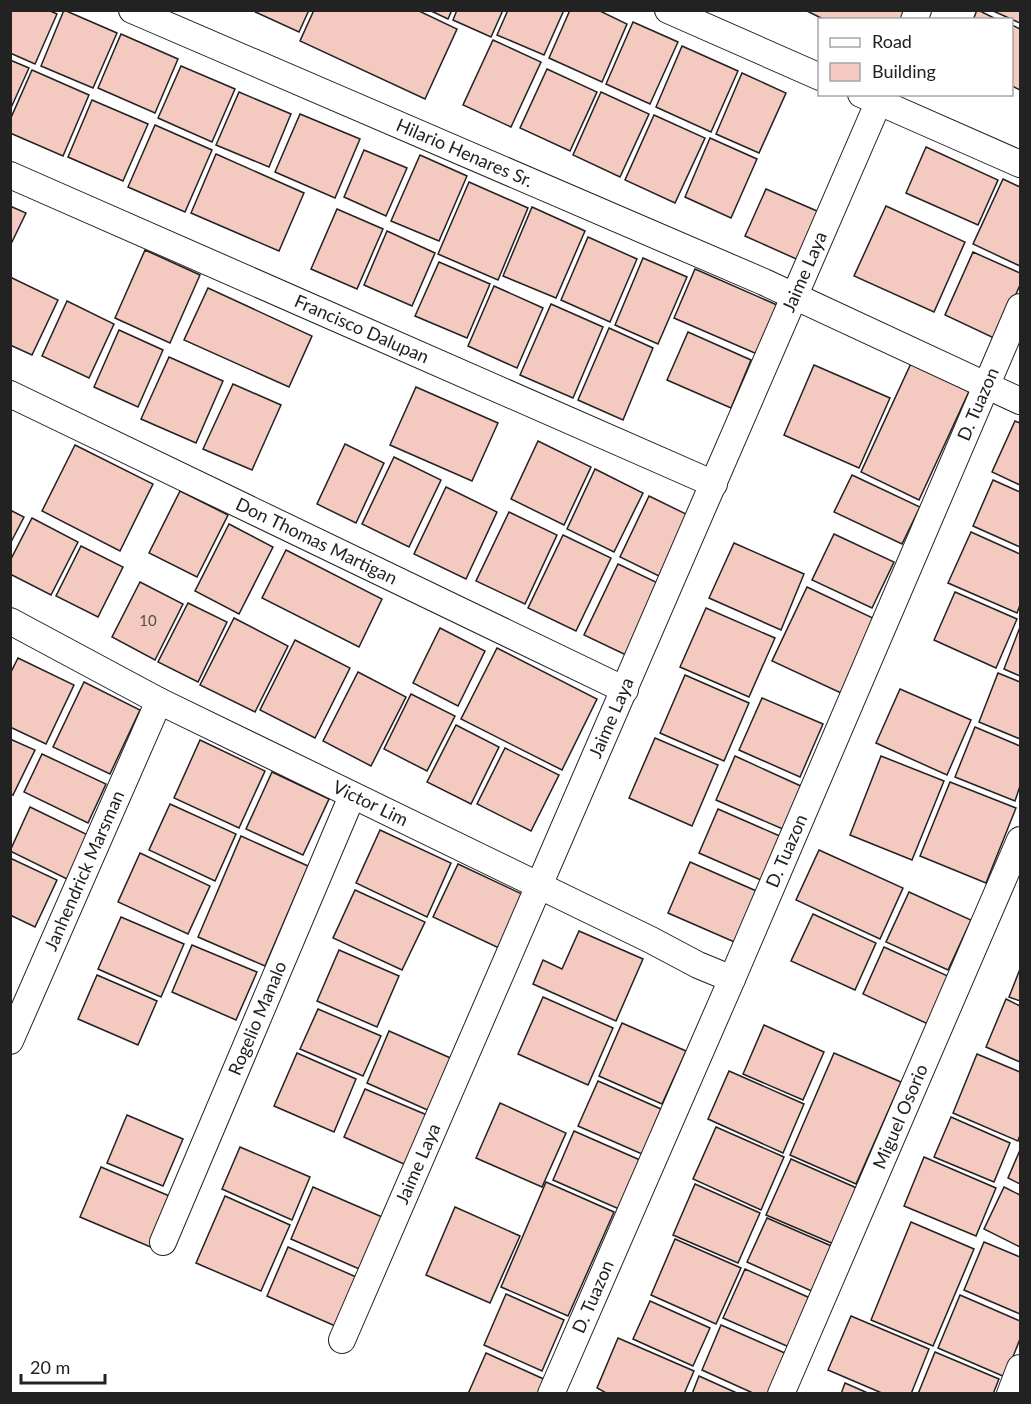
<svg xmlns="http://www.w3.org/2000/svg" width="1031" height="1404" viewBox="0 0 1031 1404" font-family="Lato,sans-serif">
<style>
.building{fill:#f3c9c0;stroke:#222;stroke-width:1.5}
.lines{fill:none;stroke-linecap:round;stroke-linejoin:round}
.minor-casing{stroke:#222;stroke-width:28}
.minor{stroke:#fff;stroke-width:26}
.labels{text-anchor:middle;stroke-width:4.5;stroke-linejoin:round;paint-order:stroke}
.number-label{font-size:15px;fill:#564c4a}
.street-label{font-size:18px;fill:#222;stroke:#fff}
</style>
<rect width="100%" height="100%" fill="#fff"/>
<!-- building -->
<g class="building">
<polygon points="10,10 48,10 57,14 35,64 10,53"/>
<polygon points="64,10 117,33 93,88 41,66"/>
<polygon points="251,10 309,10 299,32"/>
<polygon points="314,10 417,10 457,29 425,99 300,41"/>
<polygon points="429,10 452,10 448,19"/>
<polygon points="457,10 503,10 491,37 453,20"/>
<polygon points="508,10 564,10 544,55 497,35"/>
<polygon points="570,10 598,10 627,24 602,82 549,58"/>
<polygon points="805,10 906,10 902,20 825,20"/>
<polygon points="977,10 978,10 998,20 973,20"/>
<polygon points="991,10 1020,10 1020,23"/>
<polygon points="633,22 678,42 650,104 606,84"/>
<polygon points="1012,25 1020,29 1020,90 1012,86"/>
<polygon points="121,34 178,59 155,113 98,88"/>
<polygon points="493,40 541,62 511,127 463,105"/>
<polygon points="682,46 738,71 711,132 656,107"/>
<polygon points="10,60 29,68 10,110"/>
<polygon points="181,66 235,89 212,142 158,118"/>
<polygon points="547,69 597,92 570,151 520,128"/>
<polygon points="32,70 89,95 63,156 10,133 10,120"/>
<polygon points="742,73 786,93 759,153 716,134"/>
<polygon points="239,92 291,114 269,167 216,145"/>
<polygon points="601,92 649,114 620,177 573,155"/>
<polygon points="92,100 148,124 123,181 68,157"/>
<polygon points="300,114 360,139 335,198 275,172"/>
<polygon points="654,115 705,138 675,203 625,180"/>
<polygon points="155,125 212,150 185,212 128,187"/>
<polygon points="710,138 757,159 731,218 685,197"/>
<polygon points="926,147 998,180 978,225 906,193"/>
<polygon points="364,150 407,168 386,216 344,197"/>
<polygon points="216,154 304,193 279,251 191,213"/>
<polygon points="420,155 467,176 439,241 391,221"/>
<polygon points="1003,179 1020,187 1020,266 973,244"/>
<polygon points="469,182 528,208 498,280 438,254"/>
<polygon points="766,189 824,214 803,262 745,236"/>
<polygon points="10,206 26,213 10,246"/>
<polygon points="886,206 965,242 934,312 854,276"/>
<polygon points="532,207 585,231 556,298 503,276"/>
<polygon points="337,209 383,229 357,289 311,269"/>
<polygon points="387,231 435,253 412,306 364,285"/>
<polygon points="588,237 637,259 610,322 561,300"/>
<polygon points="145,250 200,275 170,343 115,318"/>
<polygon points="973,252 1020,273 1020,285 996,339 945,315"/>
<polygon points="643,258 687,277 658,344 615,325"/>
<polygon points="439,262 490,284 467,338 415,316"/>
<polygon points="695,269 777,305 757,354 674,318"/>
<polygon points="10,277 58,300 32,355 10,345"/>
<polygon points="494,286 543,308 517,368 468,346"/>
<polygon points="208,288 312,336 289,387 184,340"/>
<polygon points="67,301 114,324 89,378 42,356"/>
<polygon points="551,304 603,327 573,398 520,375"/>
<polygon points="609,328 653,348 623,420 578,400"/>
<polygon points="119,330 163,350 138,407 94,387"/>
<polygon points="688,332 751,360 731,408 667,380"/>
<polygon points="169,357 223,381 196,443 141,419"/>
<polygon points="913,359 971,387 919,500 861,472"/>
<polygon points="814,365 890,398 859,468 784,435"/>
<polygon points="233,384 281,405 252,470 203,449"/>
<polygon points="416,387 498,423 472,481 390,445"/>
<polygon points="1015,421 1020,423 1020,485 992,472"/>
<polygon points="538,441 591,467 564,525 511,499"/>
<polygon points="345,444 384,463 356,523 317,504"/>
<polygon points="75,445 153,484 120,551 42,511"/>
<polygon points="394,457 441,480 409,547 362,524"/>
<polygon points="595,469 643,493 614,552 567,529"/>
<polygon points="852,475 920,507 902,544 834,512"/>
<polygon points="993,480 1020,492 1020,547 973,526"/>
<polygon points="446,487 497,512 466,579 414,554"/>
<polygon points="180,491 228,515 197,577 149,553"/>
<polygon points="649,496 690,516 661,577 620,557"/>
<polygon points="10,510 24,517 10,544"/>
<polygon points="509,512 557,535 525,604 476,581"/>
<polygon points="32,518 78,542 51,595 10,574 10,561"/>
<polygon points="229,524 273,547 239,614 195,591"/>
<polygon points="971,532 1020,554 1020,605 1017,613 948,583"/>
<polygon points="834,534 894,562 872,608 812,580"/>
<polygon points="563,535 611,558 576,631 528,608"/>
<polygon points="734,543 804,574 781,630 709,598"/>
<polygon points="81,546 123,567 98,617 56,596"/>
<polygon points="286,550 382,599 359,647 262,598"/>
<polygon points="618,564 660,584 626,655 584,635"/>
<polygon points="140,582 183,604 155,660 112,637"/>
<polygon points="807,587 875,619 841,693 772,661"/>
<polygon points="955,592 1017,619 996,668 934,640"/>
<polygon points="188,603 227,622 198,682 158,662"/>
<polygon points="706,608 775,638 749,697 680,667"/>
<polygon points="234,618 288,646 255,712 200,685"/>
<polygon points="1020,627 1020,676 1004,669"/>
<polygon points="440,628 485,651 458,706 413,683"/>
<polygon points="295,640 350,668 315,738 260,710"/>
<polygon points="497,648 597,699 562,770 461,719"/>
<polygon points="18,658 74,685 46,744 10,727 10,674"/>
<polygon points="358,672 406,697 371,766 323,741"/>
<polygon points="998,673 1020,682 1020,739 979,722"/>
<polygon points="685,675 749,703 724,761 660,733"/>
<polygon points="84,682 140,710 110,774 53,747"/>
<polygon points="900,689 971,720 947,775 876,743"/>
<polygon points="411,694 455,716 427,771 384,749"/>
<polygon points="762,698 823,724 800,777 739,750"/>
<polygon points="456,725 499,747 471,804 427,782"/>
<polygon points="975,727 1020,746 1020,786 1015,801 955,777"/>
<polygon points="655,738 718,765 692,826 629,798"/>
<polygon points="10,739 35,750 13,795 10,794"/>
<polygon points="200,740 265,771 239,828 174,798"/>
<polygon points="505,748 559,775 531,831 477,804"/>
<polygon points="42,754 106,784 88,823 24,792"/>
<polygon points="735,756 803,787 785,830 716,800"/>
<polygon points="881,756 944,781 912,860 850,835"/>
<polygon points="272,772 329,799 303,855 246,829"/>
<polygon points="950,782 1016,808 986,883 920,856"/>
<polygon points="170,804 236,834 215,881 149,850"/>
<polygon points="30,807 90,836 69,880 10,851"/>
<polygon points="718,809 782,837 763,881 699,853"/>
<polygon points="380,830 451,863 427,917 356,883"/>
<polygon points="241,836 308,866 265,966 198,937"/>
<polygon points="819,850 903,888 880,939 796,900"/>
<polygon points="140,853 210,886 188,934 118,902"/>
<polygon points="10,858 57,880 35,927 10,915"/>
<polygon points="690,862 761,893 739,944 668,913"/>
<polygon points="458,864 526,896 501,949 433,917"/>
<polygon points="355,890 425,922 402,970 333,938"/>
<polygon points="909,892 971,920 948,970 886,942"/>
<polygon points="813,914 876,943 855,990 791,961"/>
<polygon points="121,917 184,944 161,997 98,969"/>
<polygon points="579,931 643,959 616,1021 533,984 543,960 562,969"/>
<polygon points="192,945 257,972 236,1020 172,992"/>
<polygon points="884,947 950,977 928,1024 863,994"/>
<polygon points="339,950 399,976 377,1027 317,1001"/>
<polygon points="1020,969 1020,1001 1009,997"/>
<polygon points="97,975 157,1001 138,1045 78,1019"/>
<polygon points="543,997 613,1028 588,1085 518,1054"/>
<polygon points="1006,999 1020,1006 1020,1062 986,1047"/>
<polygon points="318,1009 381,1036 363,1076 300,1049"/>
<polygon points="622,1023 686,1051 662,1104 599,1076"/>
<polygon points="764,1025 824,1052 803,1100 743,1074"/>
<polygon points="389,1031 455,1060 432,1112 367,1083"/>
<polygon points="297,1053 356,1079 334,1132 274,1106"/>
<polygon points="834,1053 901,1082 856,1184 790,1155"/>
<polygon points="977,1054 1020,1072 1020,1135 1018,1141 953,1113"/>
<polygon points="729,1071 804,1104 783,1153 708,1119"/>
<polygon points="598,1081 661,1109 642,1154 578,1126"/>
<polygon points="365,1089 427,1115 406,1165 344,1137"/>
<polygon points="500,1103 566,1133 542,1187 476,1158"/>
<polygon points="127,1115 183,1139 163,1186 107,1163"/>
<polygon points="951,1117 1010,1143 994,1182 934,1157"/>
<polygon points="716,1127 784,1157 761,1210 693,1179"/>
<polygon points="574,1131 640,1160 619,1209 553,1180"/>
<polygon points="240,1147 310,1177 292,1220 222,1189"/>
<polygon points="1020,1150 1020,1184 1008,1178"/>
<polygon points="924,1157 996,1188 976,1236 904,1206"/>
<polygon points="791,1159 859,1189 836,1245 766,1215"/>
<polygon points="101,1167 174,1198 153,1248 80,1217"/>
<polygon points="546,1182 614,1212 568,1316 501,1287"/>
<polygon points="695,1184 760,1213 738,1263 673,1235"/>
<polygon points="313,1187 389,1220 366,1272 291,1239"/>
<polygon points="1004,1187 1020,1195 1020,1247 984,1229"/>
<polygon points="225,1196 290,1225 261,1291 196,1263"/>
<polygon points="455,1207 520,1236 490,1303 426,1275"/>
<polygon points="767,1218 836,1248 816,1293 747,1262"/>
<polygon points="911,1222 974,1249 933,1346 871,1320"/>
<polygon points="675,1239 741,1268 716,1324 651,1295"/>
<polygon points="984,1242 1020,1257 1020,1314 964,1290"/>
<polygon points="288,1247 363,1280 342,1329 267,1296"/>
<polygon points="745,1269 810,1298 789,1347 723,1318"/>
<polygon points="506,1294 564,1320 542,1371 484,1345"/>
<polygon points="960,1295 1020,1321 1020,1339 1005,1377 938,1348"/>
<polygon points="650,1301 710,1328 693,1366 633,1339"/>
<polygon points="851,1316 929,1349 911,1394 884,1394 828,1370"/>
<polygon points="721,1325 787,1354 769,1394 755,1394 702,1370"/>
<polygon points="618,1338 694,1371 684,1394 608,1394 597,1388"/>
<polygon points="935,1352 999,1379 993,1394 918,1394"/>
<polygon points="486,1353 548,1381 543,1394 468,1394"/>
<polygon points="699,1376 739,1394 692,1394"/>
<polygon points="845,1383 870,1394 841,1394"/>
</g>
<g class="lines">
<defs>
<g id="minor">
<path id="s1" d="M132,10L764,282L1020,401"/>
<polyline points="668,10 820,77"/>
<polyline points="914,20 918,10"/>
<polyline points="861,94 1020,164"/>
<path id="s2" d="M10,175L714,484"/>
<path id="s3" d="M10,394L625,690"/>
<path id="s4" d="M10,621L159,701L651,940L698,965L732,979"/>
<path id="s5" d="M10,1041L159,701"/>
<path id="s6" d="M163,1242L352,796"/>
<path id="s7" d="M342,1340L882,94"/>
<path id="s8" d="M551,1394L732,979L1020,307"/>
<path id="s9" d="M781,1394L1020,840"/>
<polyline points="1010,1394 1020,1368"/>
</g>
</defs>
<!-- minor casing -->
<use href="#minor" class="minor-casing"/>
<!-- minor -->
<use href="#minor" class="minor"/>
</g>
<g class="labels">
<!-- number labels -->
<g class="number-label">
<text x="148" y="626">10</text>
</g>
<!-- street labels -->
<g class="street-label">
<text dy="6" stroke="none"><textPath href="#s1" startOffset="362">Hilario Henares Sr.</textPath></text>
<text dy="6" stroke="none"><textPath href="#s7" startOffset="1164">Jaime Laya</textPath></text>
<text dy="6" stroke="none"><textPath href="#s2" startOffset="384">Francisco Dalupan</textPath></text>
<text dy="6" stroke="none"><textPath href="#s8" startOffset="1078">D. Tuazon</textPath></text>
<text dy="6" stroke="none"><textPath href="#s3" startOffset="340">Don Thomas Martigan</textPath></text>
<text dy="6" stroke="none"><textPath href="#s7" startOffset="678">Jaime Laya</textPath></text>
<text dy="6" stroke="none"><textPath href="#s4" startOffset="404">Victor Lim</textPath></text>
<text dy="6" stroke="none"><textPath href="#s8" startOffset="592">D. Tuazon</textPath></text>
<text dy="6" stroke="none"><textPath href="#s5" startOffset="186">Janhendrick Marsman</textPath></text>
<text dy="6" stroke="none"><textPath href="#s6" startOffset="243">Rogelio Manalo</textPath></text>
<text dy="6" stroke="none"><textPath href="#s9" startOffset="302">Miguel Osorio</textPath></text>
<text dy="6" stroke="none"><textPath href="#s7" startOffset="192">Jaime Laya</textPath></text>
<text dy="6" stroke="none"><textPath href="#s8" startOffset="106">D. Tuazon</textPath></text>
</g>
</g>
<!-- border -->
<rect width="1031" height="1404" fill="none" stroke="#222222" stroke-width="24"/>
<!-- legend -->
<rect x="818" y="18" width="195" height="78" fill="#ffffff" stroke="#a7a7a7" stroke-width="1.5"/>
<rect x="830" y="38" width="30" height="9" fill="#ffffff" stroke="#a7a7a7" stroke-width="1.5"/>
<text x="872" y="48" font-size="18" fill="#222222">Road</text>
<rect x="830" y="63" width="30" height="18" fill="#f3c9c0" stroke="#a7a7a7" stroke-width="1.5"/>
<text x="872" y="78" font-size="18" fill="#222222">Building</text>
<!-- scale -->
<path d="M21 1374v9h84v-9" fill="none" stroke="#222222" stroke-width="3"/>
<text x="30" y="1374" font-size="18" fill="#222222" stroke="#ffffff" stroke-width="4.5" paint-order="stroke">20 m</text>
</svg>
